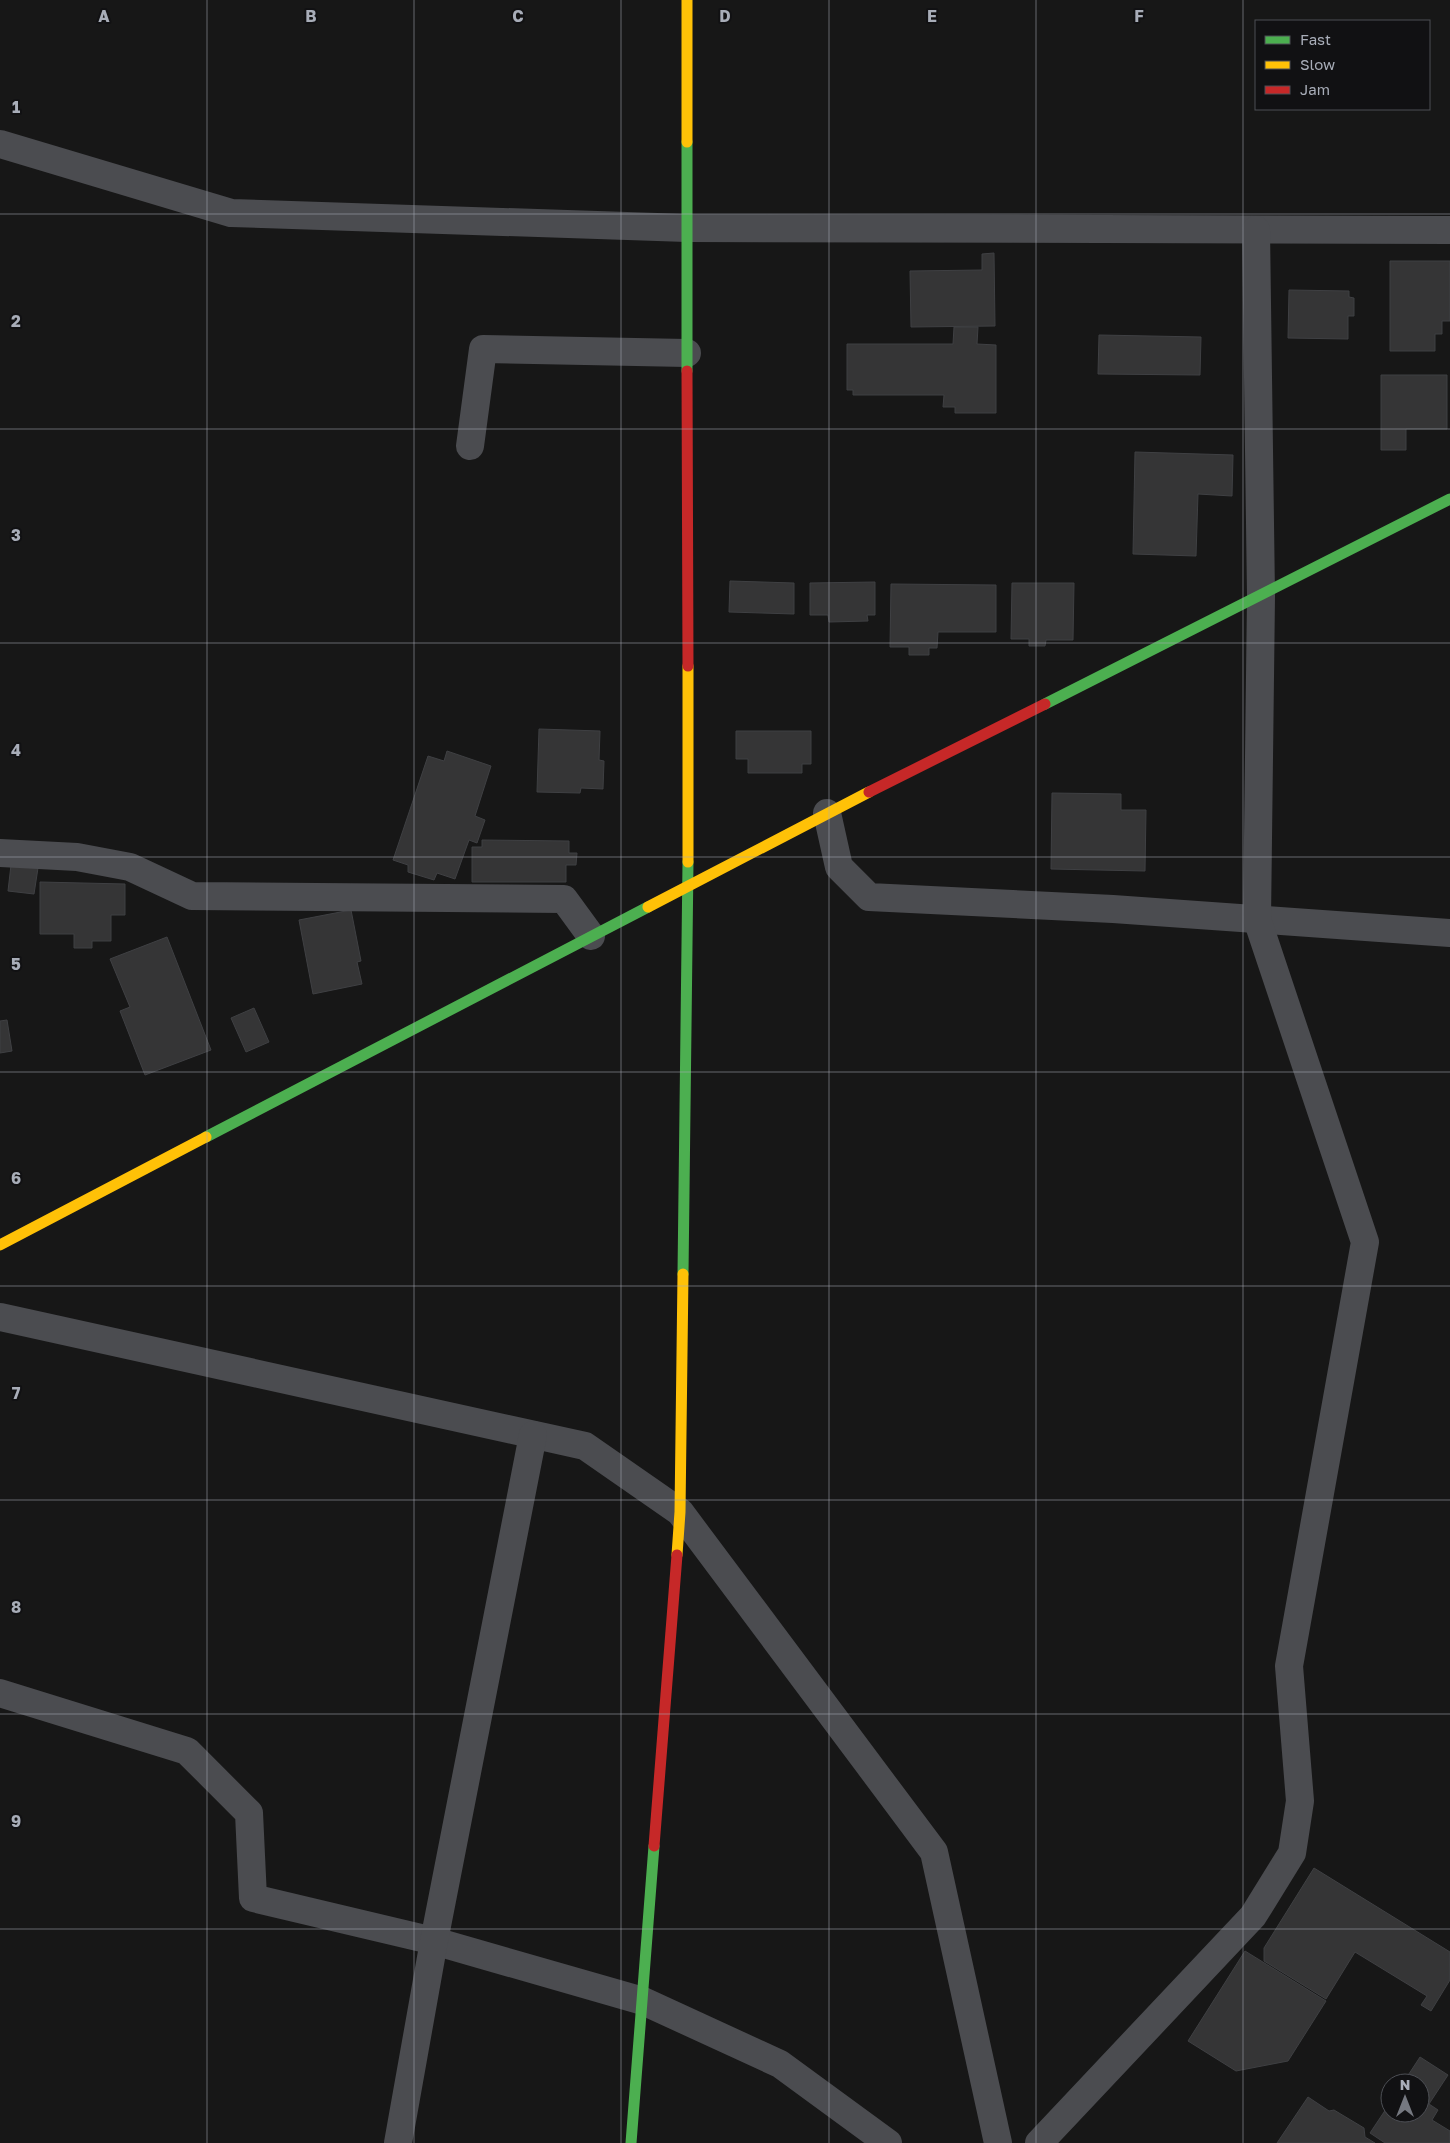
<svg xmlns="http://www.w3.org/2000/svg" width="1450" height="2143" viewBox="0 0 1450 2143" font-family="'Golos Text',sans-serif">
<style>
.building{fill:#353536;stroke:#3f4043}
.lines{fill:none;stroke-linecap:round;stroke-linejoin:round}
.street{stroke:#4b4c50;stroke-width:28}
.fast{stroke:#4caf50;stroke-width:11}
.slow{stroke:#ffc107;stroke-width:11}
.jam{stroke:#c62828;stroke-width:11}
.grid{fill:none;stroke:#a8adb8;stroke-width:1;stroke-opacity:0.55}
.grid-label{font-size:16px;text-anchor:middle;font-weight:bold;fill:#a8adb8;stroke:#111113;stroke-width:4;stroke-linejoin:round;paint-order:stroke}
</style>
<rect width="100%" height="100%" fill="#171717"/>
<!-- building -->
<g class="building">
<polygon points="994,253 995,326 911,327 910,271 982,270 982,254"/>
<polygon points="1390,261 1450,261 1450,321 1442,321 1442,334 1435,334 1435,351 1390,351"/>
<polygon points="1289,290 1349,291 1349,297 1354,298 1354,316 1348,316 1348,339 1288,338"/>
<polygon points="954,327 978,327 977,344 996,345 996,413 955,413 955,407 943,407 944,395 853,395 853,390 847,390 847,344 953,344"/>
<polygon points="1099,335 1201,337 1200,375 1098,374"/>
<polygon points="1381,375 1447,375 1447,429 1406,429 1406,450 1381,450"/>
<polygon points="1135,452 1233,455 1232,496 1198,494 1196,556 1133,554"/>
<polygon points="730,581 794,583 794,614 729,612"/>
<polygon points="875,582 875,615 867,615 868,621 829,622 828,615 810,615 810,583"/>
<polygon points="1012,583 1074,583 1073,640 1046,640 1045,646 1029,646 1029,639 1011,639"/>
<polygon points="891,584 996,585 996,632 938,632 937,648 929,648 929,655 909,655 909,647 890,647"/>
<polygon points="539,729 600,731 599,760 604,761 603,789 581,788 580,793 537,792"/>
<polygon points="736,731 811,731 811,764 802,764 802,773 748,773 748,759 736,759"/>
<polygon points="447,751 491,766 475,816 485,820 477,843 469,840 455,879 437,873 434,880 408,872 408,865 393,860 428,756 444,761"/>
<polygon points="1052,793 1121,794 1121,810 1146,810 1145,871 1051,869"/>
<polygon points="482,840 569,841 569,853 577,853 576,865 566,865 566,882 472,882 472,847 482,847"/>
<polygon points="11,865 38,868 34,894 8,891"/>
<polygon points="40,882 125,884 125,915 111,915 111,941 92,941 92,948 74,948 74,934 40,934"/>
<polygon points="351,910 361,961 357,962 362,984 313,994 299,920"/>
<polygon points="167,937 211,1050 145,1075 120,1011 130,1007 110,959"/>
<polygon points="254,1008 269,1042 246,1052 231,1018"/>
<polygon points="7,1020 12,1051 0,1053 0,1021"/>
<polygon points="1314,1868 1450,1952 1450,1980 1431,2011 1421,2005 1427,1996 1355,1952 1326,1999 1264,1961 1264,1948"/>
<polygon points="1245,1951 1326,2001 1288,2061 1236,2071 1188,2041"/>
<polygon points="1420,2057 1448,2075 1429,2104 1438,2110 1432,2120 1450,2131 1450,2143 1385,2143 1370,2133 1390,2103 1390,2113 1420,2113 1420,2083 1403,2083"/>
<polygon points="1308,2097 1329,2111 1334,2110 1364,2128 1365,2137 1375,2143 1277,2143"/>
</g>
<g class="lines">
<!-- street -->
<g class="street">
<polyline points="0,144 231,213 687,228 1450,230"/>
<polyline points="470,446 483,349 687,353"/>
<polyline points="827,813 839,867 869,897 1113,909 1450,933"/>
<polyline points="0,853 77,857 130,867 192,896 564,899 591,936"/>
<polyline points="0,1317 585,1446 680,1512 934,1852 998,2143"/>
<polyline points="0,1693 187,1751 249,1813 253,1898 434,1941 643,2001 780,2064 888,2143"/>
<polyline points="398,2143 434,1941 533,1435"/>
<polyline points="1039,2143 1253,1916 1292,1853 1300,1801 1289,1666 1365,1242 1257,919 1261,596 1256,230"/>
</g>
<!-- fast -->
<g class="fast">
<polyline points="687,142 687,371"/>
<polyline points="1045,704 1450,499"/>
<polyline points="206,1137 648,907"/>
<polyline points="683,1274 688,862"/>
<polyline points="631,2143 654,1846"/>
</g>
<!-- slow -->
<g class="slow">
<polyline points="687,0 687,142"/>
<polyline points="688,666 688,862"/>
<polyline points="648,907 869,792"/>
<polyline points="0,1245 206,1137"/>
<polyline points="677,1555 680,1512 683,1274"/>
</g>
<!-- jam -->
<g class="jam">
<polyline points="687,371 688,666"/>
<polyline points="869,792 1045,704"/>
<polyline points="654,1846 677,1555"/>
</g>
</g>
<!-- grid -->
<path class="grid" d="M207,0V2143M414,0V2143M621,0V2143M829,0V2143M1036,0V2143M1243,0V2143M0,214H1450M0,429H1450M0,643H1450M0,857H1450M0,1072H1450M0,1286H1450M0,1500H1450M0,1714H1450M0,1929H1450"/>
<g class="grid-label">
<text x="104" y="22">A</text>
<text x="311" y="22">B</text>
<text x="518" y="22">C</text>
<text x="725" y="22">D</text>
<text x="932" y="22">E</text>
<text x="1139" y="22">F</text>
<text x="16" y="113">1</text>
<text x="16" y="327">2</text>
<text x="16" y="541">3</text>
<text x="16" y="756">4</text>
<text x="16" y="970">5</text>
<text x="16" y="1184">6</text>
<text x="16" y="1399">7</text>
<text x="16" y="1613">8</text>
<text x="16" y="1827">9</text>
</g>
<!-- legend -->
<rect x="1255" y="20" width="175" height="90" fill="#111113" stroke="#4d4f55"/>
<rect x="1265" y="36" width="25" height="8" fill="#4caf50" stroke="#4d4f55"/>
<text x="1300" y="45" font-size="15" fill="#a8adb8">Fast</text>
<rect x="1265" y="61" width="25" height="8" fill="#ffc107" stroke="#4d4f55"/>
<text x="1300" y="70" font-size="15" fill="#a8adb8">Slow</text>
<rect x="1265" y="86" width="25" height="8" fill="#c62828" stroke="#4d4f55"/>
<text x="1300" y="95" font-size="15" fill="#a8adb8">Jam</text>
<!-- north arrow -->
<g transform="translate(1405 2098)"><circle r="24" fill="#111113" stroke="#4d4f55"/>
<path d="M0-4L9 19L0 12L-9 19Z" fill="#757880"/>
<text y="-8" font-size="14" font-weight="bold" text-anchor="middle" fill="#a8adb8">N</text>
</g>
</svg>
